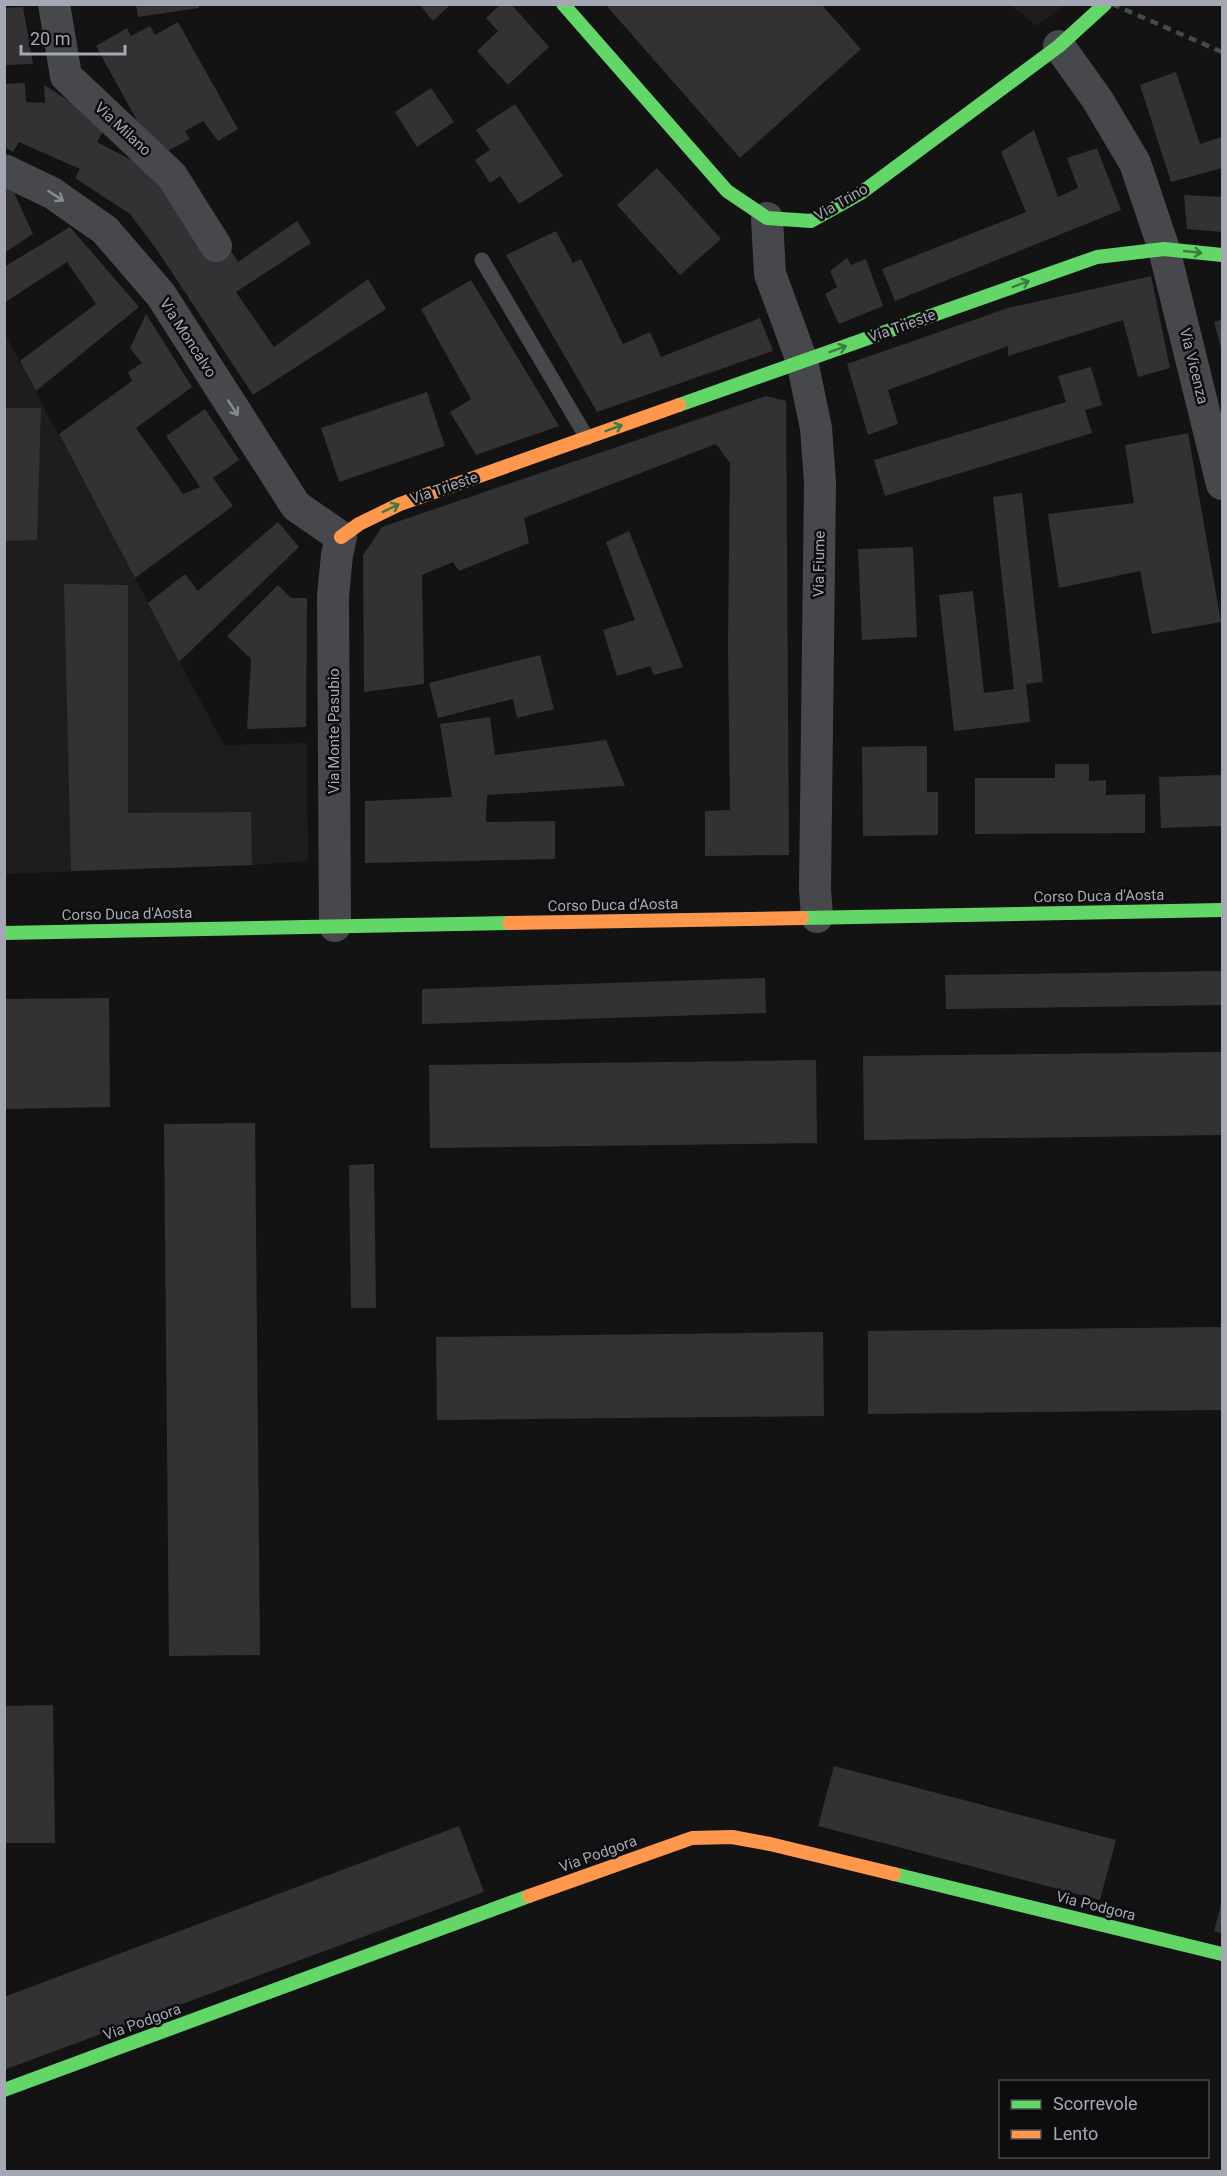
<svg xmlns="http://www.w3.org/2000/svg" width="1227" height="2176" viewBox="0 0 1227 2176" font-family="Roboto,sans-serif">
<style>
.built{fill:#1d1d1f}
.building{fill:#323234}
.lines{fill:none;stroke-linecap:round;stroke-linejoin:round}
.lane{stroke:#47484c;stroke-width:15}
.street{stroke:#47484c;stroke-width:32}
.fast{stroke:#63d668;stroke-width:14}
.slow{stroke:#ff974d;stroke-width:14}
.rail{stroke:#47494b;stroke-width:4.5;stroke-dasharray:8 6;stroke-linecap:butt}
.oneway{stroke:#888b95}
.oneway2{stroke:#3c7c40}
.labels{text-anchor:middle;stroke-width:5;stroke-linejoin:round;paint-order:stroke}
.street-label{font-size:15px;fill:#a4a8b4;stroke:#0d0d0f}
</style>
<rect width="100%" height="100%" fill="#131313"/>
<!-- built -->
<g class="built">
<polygon points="1010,5 1065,5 1037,26"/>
<polygon points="4,332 224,745 307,743 308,861 252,865 5,874"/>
</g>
<!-- building -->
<g class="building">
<polygon points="136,4 199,4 199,8 138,17"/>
<polygon points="419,4 451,4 433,21"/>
<polygon points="501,4 511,4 549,47 508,85 477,51 498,31 486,18"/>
<polygon points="605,4 821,4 861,49 740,158"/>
<polygon points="23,7 33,64 4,65 4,8"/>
<polygon points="178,22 238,129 218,141 203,121 185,131 190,139 157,157 96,46 127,28 131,36 150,26 155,35"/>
<polygon points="1176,72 1200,144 1222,137 1222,168 1171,182 1140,85"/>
<polygon points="25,83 26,102 45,103 44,85 107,125 97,142 151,170 226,243 238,262 297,221 311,243 236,292 274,347 368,279 386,309 253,395 157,250 130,214 75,178 80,169 19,142 13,152 4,147 4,84"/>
<polygon points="431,88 454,122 417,147 395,112"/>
<polygon points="515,104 563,176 519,204 500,176 490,183 475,160 490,150 476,130"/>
<polygon points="1034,130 1058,197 1078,188 1067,158 1097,148 1121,210 895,301 882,269 1026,212 1001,152"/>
<polygon points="657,168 721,239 680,275 617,205"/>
<polygon points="10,184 33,234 4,253 4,188"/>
<polygon points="1184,195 1222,197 1222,232 1187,229"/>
<polygon points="70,227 139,307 36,391 20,361 96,304 67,262 4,303 4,267"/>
<polygon points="556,231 573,263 581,259 623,344 650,332 661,357 760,318 773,351 597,412 506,255"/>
<polygon points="847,258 851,265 866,259 883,306 839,324 825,294 837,287 830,271"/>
<polygon points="1151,276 1170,368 1138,377 1123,320 1008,356 1008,346 888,390 898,424 868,435 847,364 1008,308"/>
<polygon points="471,280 559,426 476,455 450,412 471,399 421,309"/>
<polygon points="146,314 192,387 136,428 183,494 200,487 166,436 205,409 239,460 213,478 233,506 135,578 59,434 132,381 128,372 142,363 130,348"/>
<polygon points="1222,319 1222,351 1214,322"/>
<polygon points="1091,367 1102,405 1085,410 1092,433 885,496 874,460 1066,402 1058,376"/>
<polygon points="427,392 445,446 339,482 321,428"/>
<polygon points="766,396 786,401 789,855 705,856 705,811 730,810 728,644 730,463 716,444 524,518 529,543 459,571 453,562 422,575 424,684 364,692 363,555 382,527"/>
<polygon points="4,408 41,408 37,540 4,541"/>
<polygon points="1188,433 1221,622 1152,634 1140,571 1059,588 1048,514 1134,503 1125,445"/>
<polygon points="1022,493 1043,682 1026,684 1030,722 954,731 939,595 973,591 984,693 1014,689 993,497"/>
<polygon points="278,522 299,547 179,662 148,603 185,574 198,591"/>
<polygon points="629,531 683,667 654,675 650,666 617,676 603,630 635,620 606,542"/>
<polygon points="913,547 917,637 862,640 858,549"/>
<polygon points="64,584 128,585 128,813 251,812 252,865 71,871"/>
<polygon points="278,585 291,598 307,598 306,727 247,729 251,659 227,636"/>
<polygon points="540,655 554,709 517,718 513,699 438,718 429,683"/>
<polygon points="490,717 495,755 606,740 625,786 487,795 486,822 555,821 555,859 365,863 365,801 452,797 440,724"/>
<polygon points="927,746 927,792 938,792 938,835 863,836 862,747"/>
<polygon points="1055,764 1089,764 1089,781 1106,780 1106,795 1145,794 1145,833 975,834 975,778 1055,778"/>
<polygon points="1222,775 1222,826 1161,828 1159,777"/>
<polygon points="1222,971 1222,1005 946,1009 945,975"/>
<polygon points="765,978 766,1013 422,1024 422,989"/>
<polygon points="109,998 110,1107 4,1109 4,999"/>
<polygon points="1222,1052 1222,1135 864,1140 863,1056"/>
<polygon points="816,1060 817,1143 430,1148 429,1065"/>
<polygon points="255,1123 260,1655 169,1656 164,1124"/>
<polygon points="374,1164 376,1308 351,1308 349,1165"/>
<polygon points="1222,1327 1222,1410 868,1414 868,1331"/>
<polygon points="823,1332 824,1416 437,1420 436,1337"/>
<polygon points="53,1705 55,1843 4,1843 4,1706"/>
<polygon points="834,1766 1116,1840 1100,1900 818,1826"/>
<polygon points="459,1826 484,1892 4,2070 4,1997"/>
<polygon points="1222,1900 1222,1934 1214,1931"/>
</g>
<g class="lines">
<!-- lane -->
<polyline class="lane" points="482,260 587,438"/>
<!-- street -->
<g class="street">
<polyline points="54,4 66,76 172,176 216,246"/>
<polyline points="1059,46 1097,99 1135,163 1164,249 1222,484"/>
<polyline points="4,170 52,193 105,230 161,295 296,506 341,537 337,555 333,596 335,926"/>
<polyline points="767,218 770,274 802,361 816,428 820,482 815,889 817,917"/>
</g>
<!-- fast -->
<g class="fast">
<polyline points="563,4 727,191 767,218 811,221 861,193 1059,46 1105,4"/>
<polyline points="679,405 1097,257 1164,249 1222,255"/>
<polyline points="802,918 1222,910"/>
<polyline points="4,933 509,923"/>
<polyline points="894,1874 1222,1954"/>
<polyline points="4,2090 529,1896"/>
</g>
<!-- slow -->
<g class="slow">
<polyline points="341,537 359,524 400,504 679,405"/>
<polyline points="509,923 802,918"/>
<polyline points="529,1896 692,1838 732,1837 770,1844 894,1874"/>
</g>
<!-- rail -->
<polyline class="rail" points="1112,4 1222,52"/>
</g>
<!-- one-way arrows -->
<defs><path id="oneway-shaft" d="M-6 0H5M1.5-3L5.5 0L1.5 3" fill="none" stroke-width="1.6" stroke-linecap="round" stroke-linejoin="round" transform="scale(1.5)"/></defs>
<g class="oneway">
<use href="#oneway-shaft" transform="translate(56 196) rotate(33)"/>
<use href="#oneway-shaft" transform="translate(233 408) rotate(57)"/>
</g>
<g class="oneway2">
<use href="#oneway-shaft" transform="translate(1193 252) rotate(6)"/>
<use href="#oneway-shaft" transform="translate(1021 284) rotate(-20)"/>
<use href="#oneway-shaft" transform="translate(838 349) rotate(-20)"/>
<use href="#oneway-shaft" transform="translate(614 428) rotate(-20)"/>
<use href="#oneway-shaft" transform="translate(391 508) rotate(-26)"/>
</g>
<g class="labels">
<!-- street labels -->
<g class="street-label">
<text transform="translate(123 129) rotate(43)" y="5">Via Milano</text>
<text transform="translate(841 202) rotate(-30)" y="5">Via Trino</text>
<text transform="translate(902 326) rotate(-20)" y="5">Via Trieste</text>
<text transform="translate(188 338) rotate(57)" y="5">Via Moncalvo</text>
<text transform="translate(1194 366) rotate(76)" y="5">Via Vicenza</text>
<text transform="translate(444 488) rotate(-19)" y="5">Via Trieste</text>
<text transform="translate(819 564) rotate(-89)" y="5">Via Fiume</text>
<text transform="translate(334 731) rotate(-90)" y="5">Via Monte Pasubio</text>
<text transform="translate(1099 896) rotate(-1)" y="5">Corso Duca d'Aosta</text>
<text transform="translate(613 905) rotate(-1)" y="5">Corso Duca d'Aosta</text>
<text transform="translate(127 914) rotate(-1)" y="5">Corso Duca d'Aosta</text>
<text transform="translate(598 1854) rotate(-20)" y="5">Via Podgora</text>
<text transform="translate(1096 1906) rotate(14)" y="5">Via Podgora</text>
<text transform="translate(142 2022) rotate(-20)" y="5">Via Podgora</text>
</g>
</g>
<!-- border -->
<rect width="1227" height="2176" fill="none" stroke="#a4a8b4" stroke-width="12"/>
<!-- legend -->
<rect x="999" y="2080" width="210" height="78" fill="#0d0d0f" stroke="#494b51" stroke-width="1.5"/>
<rect x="1011" y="2100" width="30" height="9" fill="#63d668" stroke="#494b51" stroke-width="1.5"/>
<text x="1053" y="2110" font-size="18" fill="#a4a8b4">Scorrevole</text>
<rect x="1011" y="2130" width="30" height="9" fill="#ff974d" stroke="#494b51" stroke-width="1.5"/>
<text x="1053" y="2140" font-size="18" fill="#a4a8b4">Lento</text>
<!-- scale -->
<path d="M21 45v9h104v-9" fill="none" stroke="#a4a8b4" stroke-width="3"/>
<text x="30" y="45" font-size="18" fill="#a4a8b4" stroke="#0d0d0f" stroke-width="4.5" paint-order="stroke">20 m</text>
</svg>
